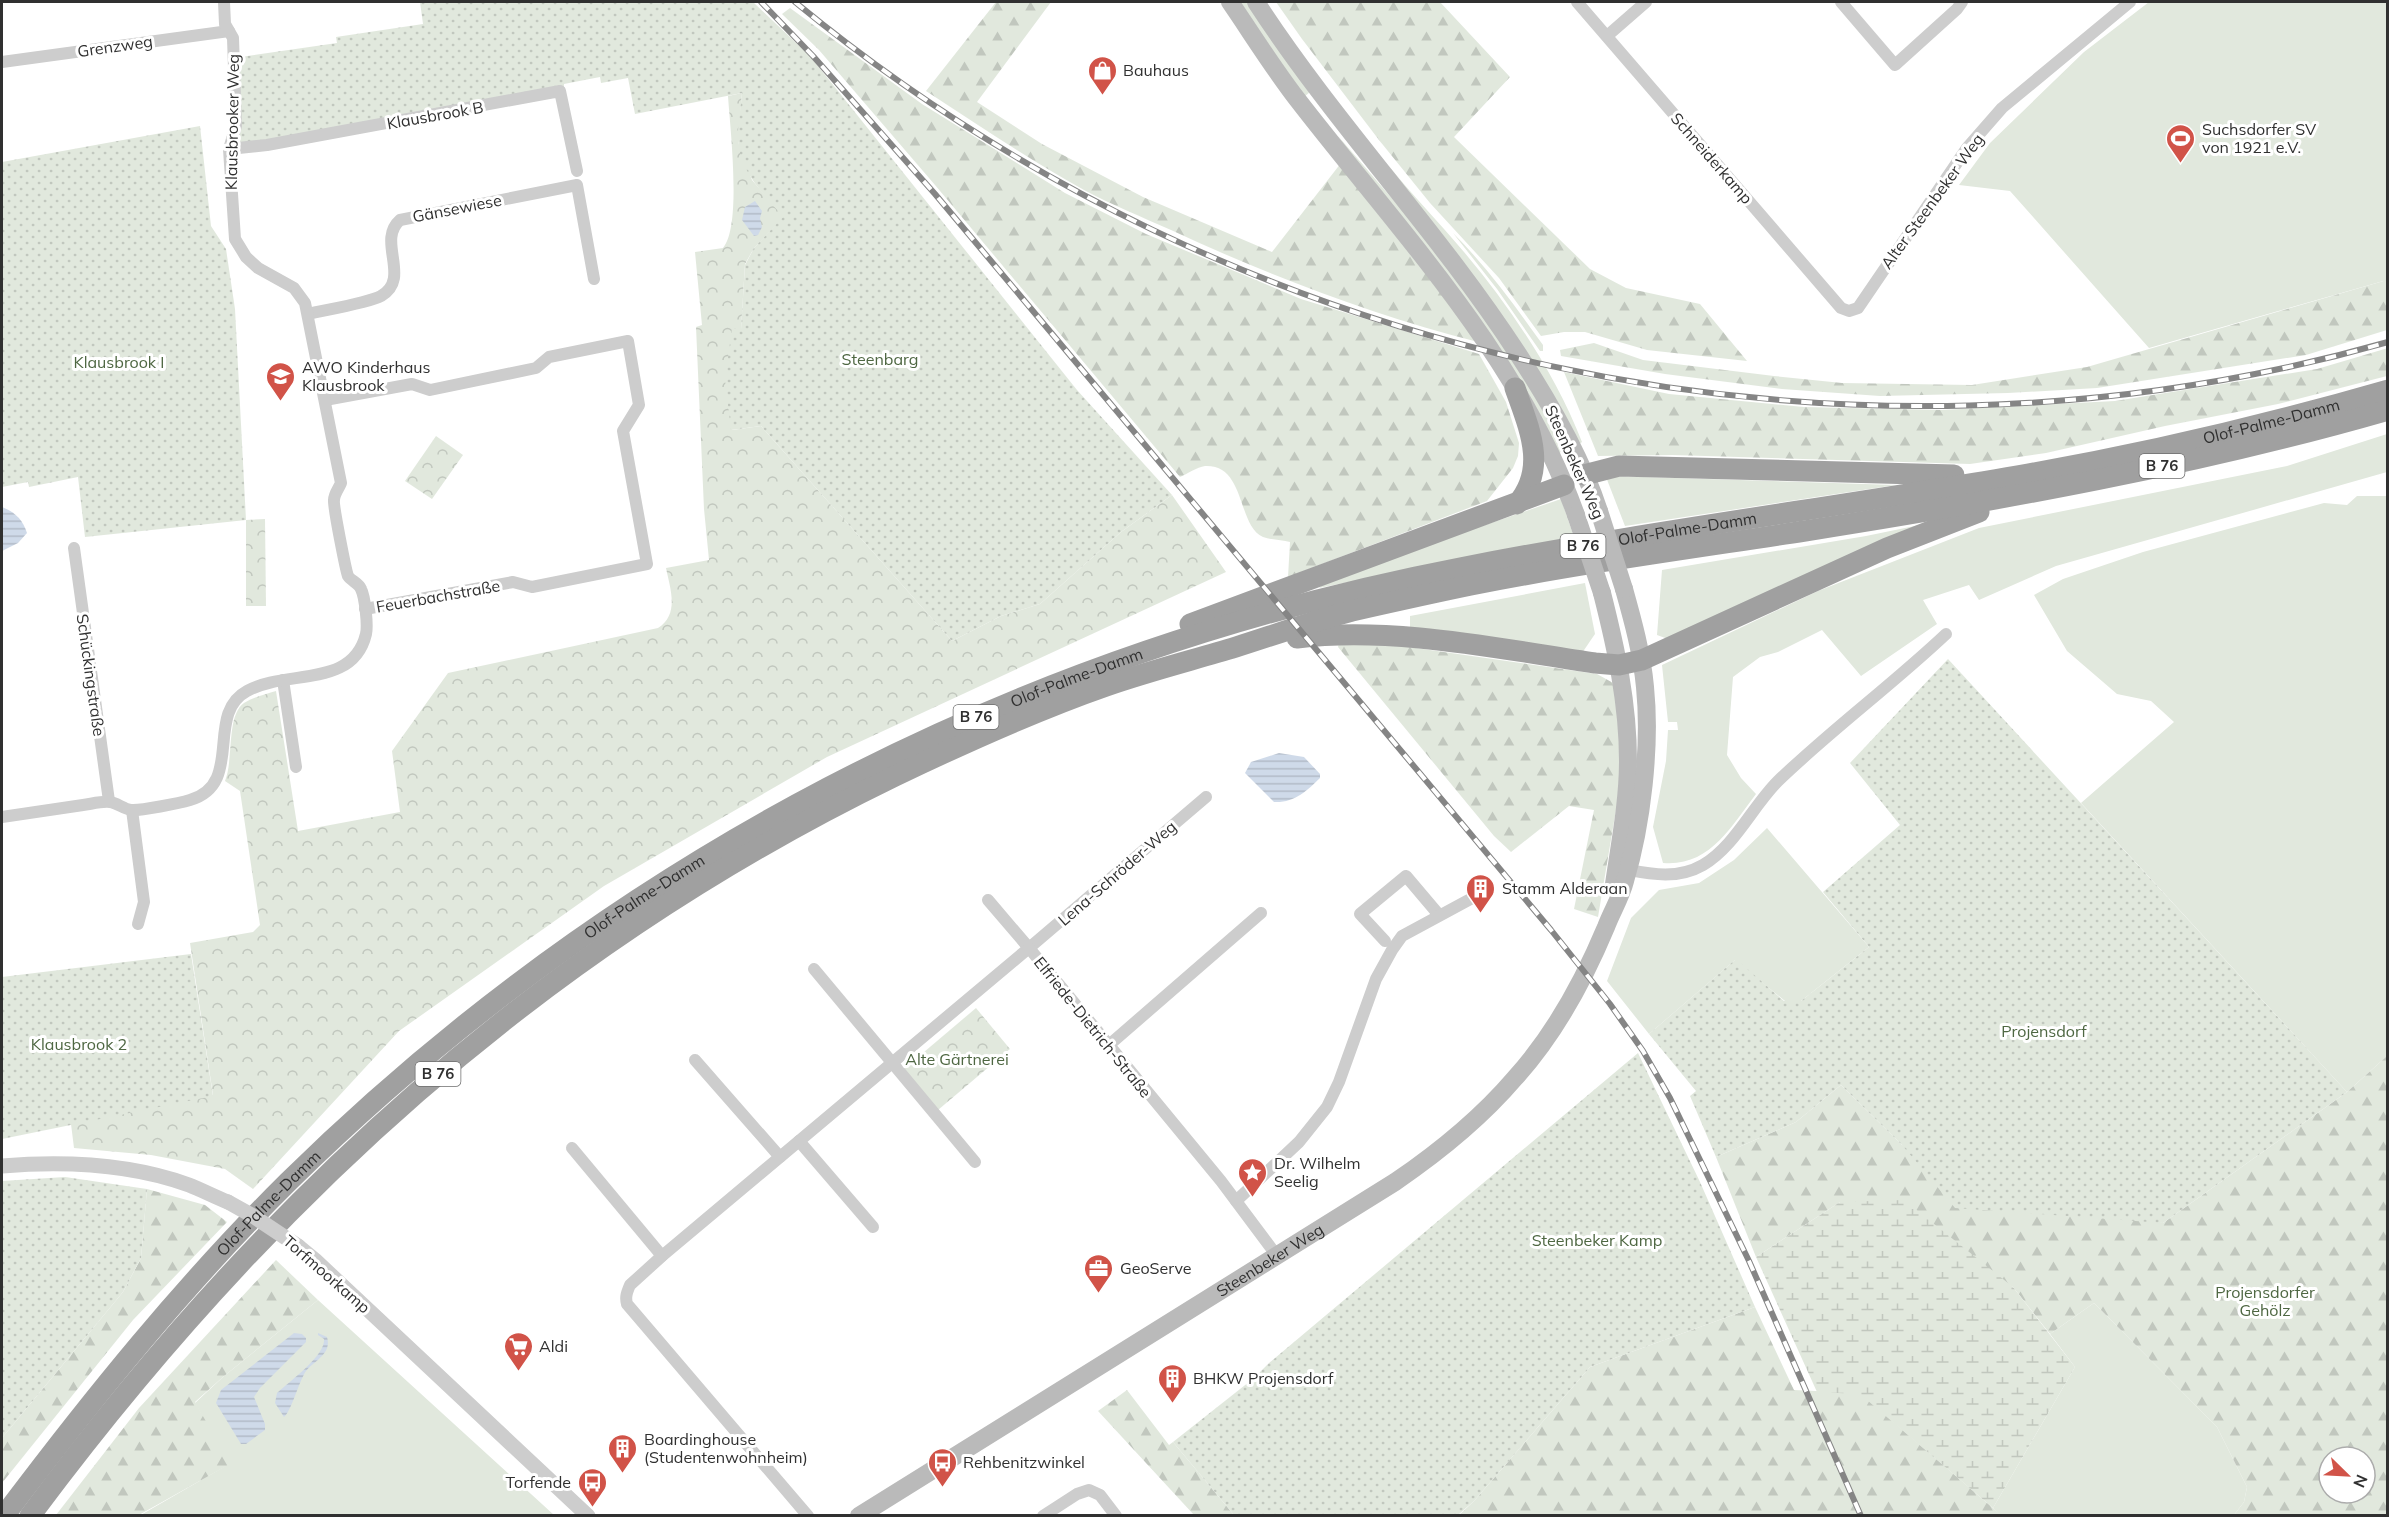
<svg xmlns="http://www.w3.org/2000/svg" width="2389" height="1517" viewBox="0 0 2389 1517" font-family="Mulish,sans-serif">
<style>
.grass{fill:#e1e8dd}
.forest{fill:url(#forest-firs);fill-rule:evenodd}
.wetland{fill:url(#wetland-marsh)}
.park{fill:url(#park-crowns)}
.garden{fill:url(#garden-dots)}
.water{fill:url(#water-rules)}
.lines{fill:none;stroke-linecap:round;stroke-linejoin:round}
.minor{stroke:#cdcdcd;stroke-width:12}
.tertiary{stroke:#cdcdcd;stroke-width:15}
.secondary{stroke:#bababa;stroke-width:18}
.trunk{stroke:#a0a0a0;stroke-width:21}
.rail-casing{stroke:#858585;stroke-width:6}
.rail{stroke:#fff;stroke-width:4;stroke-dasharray:11;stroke-linecap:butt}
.tertiary-bridge{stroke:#cdcdcd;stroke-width:15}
.secondary-bridge{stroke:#bababa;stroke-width:18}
.labels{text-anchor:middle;stroke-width:6;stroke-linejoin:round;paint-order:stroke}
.shield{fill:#fff;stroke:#6e6e6e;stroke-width:1.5}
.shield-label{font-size:15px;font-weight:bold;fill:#303030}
.street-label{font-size:16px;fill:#303030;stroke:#fff}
.poi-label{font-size:16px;fill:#303030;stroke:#fff;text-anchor:start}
.park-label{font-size:16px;fill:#4e6742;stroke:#fff}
</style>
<defs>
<pattern id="forest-firs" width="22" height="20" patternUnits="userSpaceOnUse" patternTransform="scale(1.5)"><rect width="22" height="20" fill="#e1e8dd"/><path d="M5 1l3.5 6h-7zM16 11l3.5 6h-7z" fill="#c1c7be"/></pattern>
<pattern id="wetland-marsh" width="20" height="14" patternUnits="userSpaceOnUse" patternTransform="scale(1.5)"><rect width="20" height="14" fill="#e1e8dd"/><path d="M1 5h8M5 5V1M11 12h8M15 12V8" fill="none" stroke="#c1c7be"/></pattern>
<pattern id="park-crowns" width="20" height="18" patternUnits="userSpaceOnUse" patternTransform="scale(1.5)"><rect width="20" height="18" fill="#e1e8dd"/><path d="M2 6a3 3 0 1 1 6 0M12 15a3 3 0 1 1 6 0" fill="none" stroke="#c1c7be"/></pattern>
<pattern id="garden-dots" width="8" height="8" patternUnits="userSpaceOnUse" patternTransform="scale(1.5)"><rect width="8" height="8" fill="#e1e8dd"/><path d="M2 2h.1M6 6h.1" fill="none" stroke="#c1c7be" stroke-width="1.8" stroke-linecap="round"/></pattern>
<pattern id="water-rules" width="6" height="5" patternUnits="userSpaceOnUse" patternTransform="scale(1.5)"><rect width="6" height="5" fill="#cfdae9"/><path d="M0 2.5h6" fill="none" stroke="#b2bbc8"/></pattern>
</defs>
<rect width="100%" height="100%" fill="#fff"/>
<!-- grass -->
<g class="grass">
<polygon points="1239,2 1249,2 1310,92 1304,97"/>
<polygon points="2149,2 2387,2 2387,280 2149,348 2010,191 1959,185 1990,143 2084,52"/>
<polygon points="1338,136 1415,225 1507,347 1565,450 1557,454"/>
<path d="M1388,165C1412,195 1439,222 1464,252C1511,308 1555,373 1582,442L1578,445Z"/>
<path d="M1453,233C1487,267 1515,306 1543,345V351H1540L1497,289Z"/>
<path d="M2387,434V472L2056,566L1979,600L1969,585L1923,600L1937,624L1861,676L1822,630L1778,652L1760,657L1733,677L1727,755L1741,778L1756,794C1731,827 1709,867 1663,863L1653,827L1666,761L1668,730H1678L1677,722H1668L1662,665L1818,591L1979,528L2287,466Z"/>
<polygon points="1610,476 1896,485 1625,526 1606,477"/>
<polygon points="2357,496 2387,496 2387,1056 2347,1092 2081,803 2174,722 2151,701 2117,694 2067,651 2034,595 2063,579 2143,552 2324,503 2347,505"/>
<polygon points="1561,499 1574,537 1319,588 1325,583 1424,546"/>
<polygon points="1934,522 1668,639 1657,635 1662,570 1866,536"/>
<polygon points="1585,583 1595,634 1582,653 1410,628 1410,616"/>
<polygon points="1767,828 1869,947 1801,1001 1785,1001 1735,960 1649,1034 1607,981 1631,918 1659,890 1699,883 1734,860"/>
<polygon points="318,1300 554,1515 139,1516 229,1464 195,1403 223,1377"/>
<polygon points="2094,1303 2217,1427 2247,1487 2244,1502 2234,1515 2001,1516 1993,1508 2075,1367 2050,1334"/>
</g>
<!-- forest -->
<g class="forest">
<path d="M996,2H1051L977,102L1042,144L1143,197L1272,252L1341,163L1478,342C1372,315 1270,276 1171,230C1142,217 1112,205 1084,190C1030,160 978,125 926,91Z"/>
<polygon points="1276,2 1440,2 1510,77 1454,137 1590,269 1626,288 1700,304 1747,361 1647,350 1585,332 1564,332 1541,336 1499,278 1430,203 1379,140 1302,39"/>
<path d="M790,8L922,104L1065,193L1146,234L1301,299L1479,354L1506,402L1519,443L1518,456L1513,468L1487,501L1288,577L1290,542C1282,540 1271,540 1263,537C1237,526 1246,464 1205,466C1197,467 1187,474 1180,477L935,185L819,50L782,14Z"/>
<polygon points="2387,280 2387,330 2306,355 2097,388 2008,393 1880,396 1782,389 1665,374 1561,356 1560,350 1594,343 1643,360 1774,376 1842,383 1972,385 2087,367"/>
<polygon points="2388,348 2387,376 2278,404 2165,426 2046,453 1970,464 1672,455 1598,456 1564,372 1669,394 1804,407 1942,410 2115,401 2317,369"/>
<polygon points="1339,643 1395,645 1597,674 1615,684 1620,749 1619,792 1598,917 1574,909 1594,810 1569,806 1511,852 1494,836 1338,647"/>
<path d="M2387,1056V1515H2234L2244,1502L2247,1487L2217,1427L2094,1303L2050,1334L2013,1287L1840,1202L1756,1257L1716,1157L1796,1122L1841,1085L1902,1145L2163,1223L2347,1092ZM2329,1457H2365V1493H2329Z"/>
<polygon points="147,1189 205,1205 227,1222 133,1320 2,1483 2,1438 123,1292 141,1258"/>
<polygon points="276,1260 318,1300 223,1377 195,1402 230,1464 139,1515 56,1515 139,1408"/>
<polygon points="1755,1307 1794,1390 1860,1393 2001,1515 1458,1516 1474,1501 1590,1367"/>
<polygon points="1127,1390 1169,1445 1173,1442 1234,1515 1194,1515 1098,1411"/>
</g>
<!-- wetland -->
<polygon class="wetland" points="1904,1200 2013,1287 2075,1367 1993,1508 1860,1394 1817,1392 1756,1257 1840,1202"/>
<!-- park -->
<g class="park">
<path d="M742,93L738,142L752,180L784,217L754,248L745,264L741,330L732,329V430L761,426L952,641L1001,616L1040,604L1121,532L1172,495L1226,572L827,757L604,886L399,1031L253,1189L225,1169L151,1155L74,1148L71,1124L213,1095L190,943L253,932L260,925L240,791L225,781C234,759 226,716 244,703C254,697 266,694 276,691L298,831L400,812L392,751L448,673L658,628C680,614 670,588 666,568L709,560L704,509L696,327L702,325L695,252L723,248C742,226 730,127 728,96Z"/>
<polygon points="436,436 463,455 432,499 405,481"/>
<polygon points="265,519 266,606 246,606 246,520"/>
<polygon points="976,1008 1010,1049 938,1110 904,1069"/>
</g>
<!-- garden -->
<g class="garden">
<path d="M420,2H753L810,56L1077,390L1172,495L1121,532L1040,604L1001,616L952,641L761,426L731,430L725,380L732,328L741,329L745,265L754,248L783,217C764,194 740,172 738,141C737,125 741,109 742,93L635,114L628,78L601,83L600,77L564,84V88L231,148L234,58L337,43L336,37L423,24Z"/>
<polygon points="200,126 211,226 226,249 235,309 246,520 85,537 78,477 29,487 28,482 2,487 2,162"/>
<polygon points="1948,659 2347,1092 2163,1223 1955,1208 1902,1145 1841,1085 1796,1122 1716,1157 1690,1096 1696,1091 1649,1034 1736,959 1784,1001 1801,1001 1869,947 1823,892 1900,825 1850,763"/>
<polygon points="191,954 213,1096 2,1139 2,977"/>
<polygon points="1638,1053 1700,1182 1755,1307 1590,1367 1474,1501 1458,1515 1234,1515 1173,1442 1254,1378 1269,1363"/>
<polygon points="65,1177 147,1189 141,1258 123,1292 2,1438 2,1181"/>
</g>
<!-- water -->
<g class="water">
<polygon points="755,201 762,211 760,218 762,227 758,235 754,236 742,220 745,207"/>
<path d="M2,507C15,512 23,520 27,533L18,543L2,551Z"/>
<path d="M1279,753L1304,757L1320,774V778C1307,791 1294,803 1274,802L1245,773L1251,762Z"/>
<polygon points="294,1333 302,1334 306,1338 306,1342 260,1388 254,1397 265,1424 265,1430 246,1444 241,1444 216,1403 221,1390"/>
<path d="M318,1333L327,1337C332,1354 315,1360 306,1371C299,1381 291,1412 284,1417L275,1403L277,1393C289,1382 326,1355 324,1339L318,1335Z"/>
</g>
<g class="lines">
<!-- minor -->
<g class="minor">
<polyline points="1577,2 1841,308 1849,311 1858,308 1967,148 2002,108 2130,2"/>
<polyline points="1841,2 1895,65 1957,9 1962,2"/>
<polyline points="1607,36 1646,2"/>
<polyline points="2,62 229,31"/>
<polyline points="229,149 267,145 560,91 577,171"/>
<path d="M308,314C325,310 368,303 381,296C412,278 376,241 400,220L577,185L594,279"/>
<polyline points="325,400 412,384 430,390 536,368 549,357 628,341 639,405 623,431 647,564 532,587 513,582 365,609"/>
<polyline points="74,548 109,801"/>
<polyline points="283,680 296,767"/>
<polyline points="132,810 144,902 138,924"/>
<path d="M2,817C29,813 56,809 83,805C91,804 102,801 110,802C117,803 124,809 131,810C140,811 180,803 190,800C245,784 204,714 247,691C286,669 353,689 366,634C368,625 365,597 361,589C359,583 351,581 348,576C346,571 333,506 334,500C334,494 339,488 341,483L305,303L294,288L258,268L246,257L235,239L229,149L236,126L233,38L225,24L224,2"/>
<path d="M1623,869C1650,874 1677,880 1703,865C1735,846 1752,807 1778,781C1832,729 1892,685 1946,634"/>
<polyline points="988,900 1029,948 1206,797"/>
<polyline points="1385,941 1360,914 1406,876 1439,915"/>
<polyline points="814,969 975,1162"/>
<polyline points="1109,1045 1261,913"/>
<polyline points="695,1060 780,1157"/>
<polyline points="799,1141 873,1227"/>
<polyline points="572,1148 662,1256"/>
<polyline points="1236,1201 1299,1142 1327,1107 1339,1082 1376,979 1392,950 1402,936 1489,889"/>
<path d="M808,1516L627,1304C625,1297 627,1292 630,1285L662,1256L1029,948L1221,1181L1277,1256"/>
<polyline points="1043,1516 1077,1494 1089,1490 1100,1495 1116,1516"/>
</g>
<!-- tertiary -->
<g class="tertiary">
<path d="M2,1166C63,1161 131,1164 189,1185C202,1190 215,1197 228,1202"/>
<polyline points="298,1246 315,1260 588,1516"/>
</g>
<!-- secondary -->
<g class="secondary">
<path d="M1230,2C1252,34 1273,68 1297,99C1398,230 1520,356 1576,515"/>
<path d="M1256,2C1336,125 1438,231 1518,354C1550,403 1581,456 1599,511"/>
<path d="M1602,593C1616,648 1628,703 1628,761C1628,801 1620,843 1614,884"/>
<path id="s1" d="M859,1516L1395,1182C1439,1152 1480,1119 1515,1078C1555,1034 1583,982 1606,927C1612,911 1621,897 1625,881C1642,824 1651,746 1645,687C1642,654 1633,621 1624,589"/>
</g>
<!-- trunk -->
<g class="trunk">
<path d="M1515,388C1529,428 1548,468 1517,504"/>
<polyline points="1584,475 1619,466 1954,475"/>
<polyline points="1190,624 1564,485"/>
<path d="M1297,638C1392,626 1500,649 1595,663L1619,665L1642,660L1887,548L1979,512"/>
<path id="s2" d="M4,1516C92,1399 184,1285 288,1182C612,863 1014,654 1460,568C1648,531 1839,507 2028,474C2148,453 2270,424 2388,390"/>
<path d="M30,1516C264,1201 540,948 895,776C964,743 1034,711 1106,686C1149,671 1193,660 1236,647C1274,635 1313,621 1352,611C1392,602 1432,593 1471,585C1582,563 1694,548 1805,531C2001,500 2197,465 2388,410"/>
</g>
<defs>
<g id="rail">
<polyline points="761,2 813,56 935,194 1551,930 1610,1004 1643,1051 1670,1098 1749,1261 1861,1516"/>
<path d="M795,2C1233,363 1840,498 2388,342"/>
</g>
</defs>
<!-- rail casing -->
<use href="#rail" class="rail-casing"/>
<!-- rail -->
<use href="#rail" class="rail"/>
<!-- tertiary-bridge -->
<polyline class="tertiary-bridge" points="228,1202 253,1216 298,1246"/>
<!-- secondary-bridge -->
<g class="secondary-bridge">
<polyline points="1599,511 1624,589"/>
<polyline points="1576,515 1602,593"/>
</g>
</g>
<!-- icons -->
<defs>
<symbol id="shop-pin" viewBox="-11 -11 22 30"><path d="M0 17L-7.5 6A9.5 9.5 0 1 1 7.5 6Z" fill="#d15348" stroke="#fff"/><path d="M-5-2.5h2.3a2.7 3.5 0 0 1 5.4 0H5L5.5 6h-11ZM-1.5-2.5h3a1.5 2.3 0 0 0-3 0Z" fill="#fff"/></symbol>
<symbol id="stadium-pin" viewBox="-11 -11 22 30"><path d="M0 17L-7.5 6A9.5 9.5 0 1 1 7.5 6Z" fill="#d15348" stroke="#fff"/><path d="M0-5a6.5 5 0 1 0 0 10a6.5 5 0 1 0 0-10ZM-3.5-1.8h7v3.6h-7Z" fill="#fff"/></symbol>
<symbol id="school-pin" viewBox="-11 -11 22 30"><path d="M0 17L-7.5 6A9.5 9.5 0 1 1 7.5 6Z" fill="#d15348" stroke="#fff"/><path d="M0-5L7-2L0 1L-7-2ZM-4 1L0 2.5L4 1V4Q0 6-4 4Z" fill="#fff"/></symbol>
<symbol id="building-pin" viewBox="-11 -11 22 30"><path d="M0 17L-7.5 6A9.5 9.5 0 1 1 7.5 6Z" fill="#d15348" stroke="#fff"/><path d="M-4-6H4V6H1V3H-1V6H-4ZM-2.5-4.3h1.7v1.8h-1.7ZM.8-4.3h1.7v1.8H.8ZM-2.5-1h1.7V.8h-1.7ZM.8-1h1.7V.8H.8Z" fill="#fff"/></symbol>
<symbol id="sight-pin" viewBox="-11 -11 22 30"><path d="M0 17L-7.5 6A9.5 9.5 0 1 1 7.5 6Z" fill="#d15348" stroke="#fff"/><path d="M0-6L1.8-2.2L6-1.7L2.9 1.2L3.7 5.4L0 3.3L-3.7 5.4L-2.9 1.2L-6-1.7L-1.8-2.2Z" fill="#fff"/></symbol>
<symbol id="office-pin" viewBox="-11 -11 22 30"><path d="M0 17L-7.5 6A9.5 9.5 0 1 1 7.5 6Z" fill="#d15348" stroke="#fff"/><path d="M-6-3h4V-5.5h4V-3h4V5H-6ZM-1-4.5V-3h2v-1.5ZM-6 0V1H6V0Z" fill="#fff"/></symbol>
<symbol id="supermarket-pin" viewBox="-11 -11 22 30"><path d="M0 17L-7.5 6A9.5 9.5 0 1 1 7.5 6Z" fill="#d15348" stroke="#fff"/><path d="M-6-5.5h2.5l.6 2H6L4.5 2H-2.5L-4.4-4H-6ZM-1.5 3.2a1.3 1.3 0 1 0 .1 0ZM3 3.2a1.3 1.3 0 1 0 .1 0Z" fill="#fff"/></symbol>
<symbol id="bus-pin" viewBox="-11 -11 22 30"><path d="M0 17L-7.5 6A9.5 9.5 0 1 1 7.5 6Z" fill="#d15348" stroke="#fff"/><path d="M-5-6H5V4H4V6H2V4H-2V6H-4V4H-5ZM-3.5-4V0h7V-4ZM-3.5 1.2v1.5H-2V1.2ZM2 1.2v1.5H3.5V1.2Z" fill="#fff"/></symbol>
</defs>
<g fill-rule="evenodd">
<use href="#shop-pin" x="1086" y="54" width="33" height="45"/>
<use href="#stadium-pin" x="2164" y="122" width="33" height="45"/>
<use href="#school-pin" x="264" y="360" width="33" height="45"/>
<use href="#building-pin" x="1464" y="872" width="33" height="45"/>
<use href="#sight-pin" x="1236" y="1156" width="33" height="45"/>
<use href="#office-pin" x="1082" y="1252" width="33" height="45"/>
<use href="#supermarket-pin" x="502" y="1330" width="33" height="45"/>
<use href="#building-pin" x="1156" y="1362" width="33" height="45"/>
<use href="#building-pin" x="606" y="1432" width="33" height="45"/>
<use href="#bus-pin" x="926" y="1446" width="33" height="45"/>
<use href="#bus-pin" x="576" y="1466" width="33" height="45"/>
</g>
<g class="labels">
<!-- shield labels -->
<g class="shield">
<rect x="2139.5" y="454" width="45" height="24" rx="4.5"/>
<rect x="1560.5" y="534" width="45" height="24" rx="4.5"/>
<rect x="953.5" y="705" width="45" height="24" rx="4.5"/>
<rect x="415.5" y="1062" width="45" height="24" rx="4.5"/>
</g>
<g class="shield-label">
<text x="2162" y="471">B 76</text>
<text x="1583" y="551">B 76</text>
<text x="976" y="722">B 76</text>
<text x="438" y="1079">B 76</text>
</g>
<!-- street labels -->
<g class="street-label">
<text transform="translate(115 46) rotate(-8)" y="6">Grenzweg</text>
<text transform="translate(435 115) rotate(-10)" y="6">Klausbrook B</text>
<text transform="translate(232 122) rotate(-89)" y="6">Klausbrooker Weg</text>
<text transform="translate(1712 158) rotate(49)" y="6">Schneiderkamp</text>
<text transform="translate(1932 201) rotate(-54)" y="6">Alter Steenbeker Weg</text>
<text transform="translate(457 208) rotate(-11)" y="6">Gänsewiese</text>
<text dy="6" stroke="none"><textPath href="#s2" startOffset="2606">Olof-Palme-Damm</textPath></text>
<text transform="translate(1575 462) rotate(66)" y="6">Steenbeker Weg</text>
<text dy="6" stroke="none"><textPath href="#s2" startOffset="2012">Olof-Palme-Damm</textPath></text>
<text transform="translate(438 596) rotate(-10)" y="6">Feuerbachstraße</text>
<text transform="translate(91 675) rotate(82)" y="6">Schückingstraße</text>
<text dy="6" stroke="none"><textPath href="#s2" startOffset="1382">Olof-Palme-Damm</textPath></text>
<text transform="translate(1117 873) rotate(-41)" y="6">Lena-Schröder-Weg</text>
<text dy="6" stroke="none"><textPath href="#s2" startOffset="896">Olof-Palme-Damm</textPath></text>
<text transform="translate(1093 1027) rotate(51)" y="6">Elfriede-Dietrich-Straße</text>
<text dy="6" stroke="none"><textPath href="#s2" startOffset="410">Olof-Palme-Damm</textPath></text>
<text dy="6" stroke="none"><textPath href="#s1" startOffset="484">Steenbeker Weg</textPath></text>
<text transform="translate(327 1274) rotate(41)" y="6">Torfmoorkamp</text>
</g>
<!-- poi labels -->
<g class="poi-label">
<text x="1123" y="76">Bauhaus</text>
<text x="2202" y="135">Suchsdorfer SV<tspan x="2202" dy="18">von 1921 e.V.</tspan></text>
<text x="302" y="373">AWO Kinderhaus<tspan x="302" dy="18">Klausbrook</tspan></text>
<text x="1502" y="894">Stamm Alderaan</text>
<text x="1274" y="1169">Dr. Wilhelm<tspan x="1274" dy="18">Seelig</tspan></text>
<text x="1120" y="1274">GeoServe</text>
<text x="539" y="1352">Aldi</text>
<text x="1193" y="1384">BHKW Projensdorf</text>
<text x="644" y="1445">Boardinghouse<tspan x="644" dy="18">(Studentenwohnheim)</tspan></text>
<text x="963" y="1468">Rehbenitzwinkel</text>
<text x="571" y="1488" text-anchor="end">Torfende</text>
</g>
<!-- park labels -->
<g class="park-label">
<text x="880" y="365">Steenbarg</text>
<text x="119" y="368">Klausbrook I</text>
<text x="2044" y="1037">Projensdorf</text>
<text x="79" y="1050">Klausbrook 2</text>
<text x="957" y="1065">Alte Gärtnerei</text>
<text x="1597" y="1246">Steenbeker Kamp</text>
<text x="2265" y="1298">Projensdorfer<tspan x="2265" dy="18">Gehölz</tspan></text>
</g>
</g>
<!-- border -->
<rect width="2389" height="1517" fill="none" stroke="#303030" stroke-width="6"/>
<!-- north arrow -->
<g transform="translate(2347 1475) rotate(114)"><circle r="28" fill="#ffffff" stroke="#acacac" stroke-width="1.5"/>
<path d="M0-4.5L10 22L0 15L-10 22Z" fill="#d15348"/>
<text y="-9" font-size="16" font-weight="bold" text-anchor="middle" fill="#303030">N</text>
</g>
</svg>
